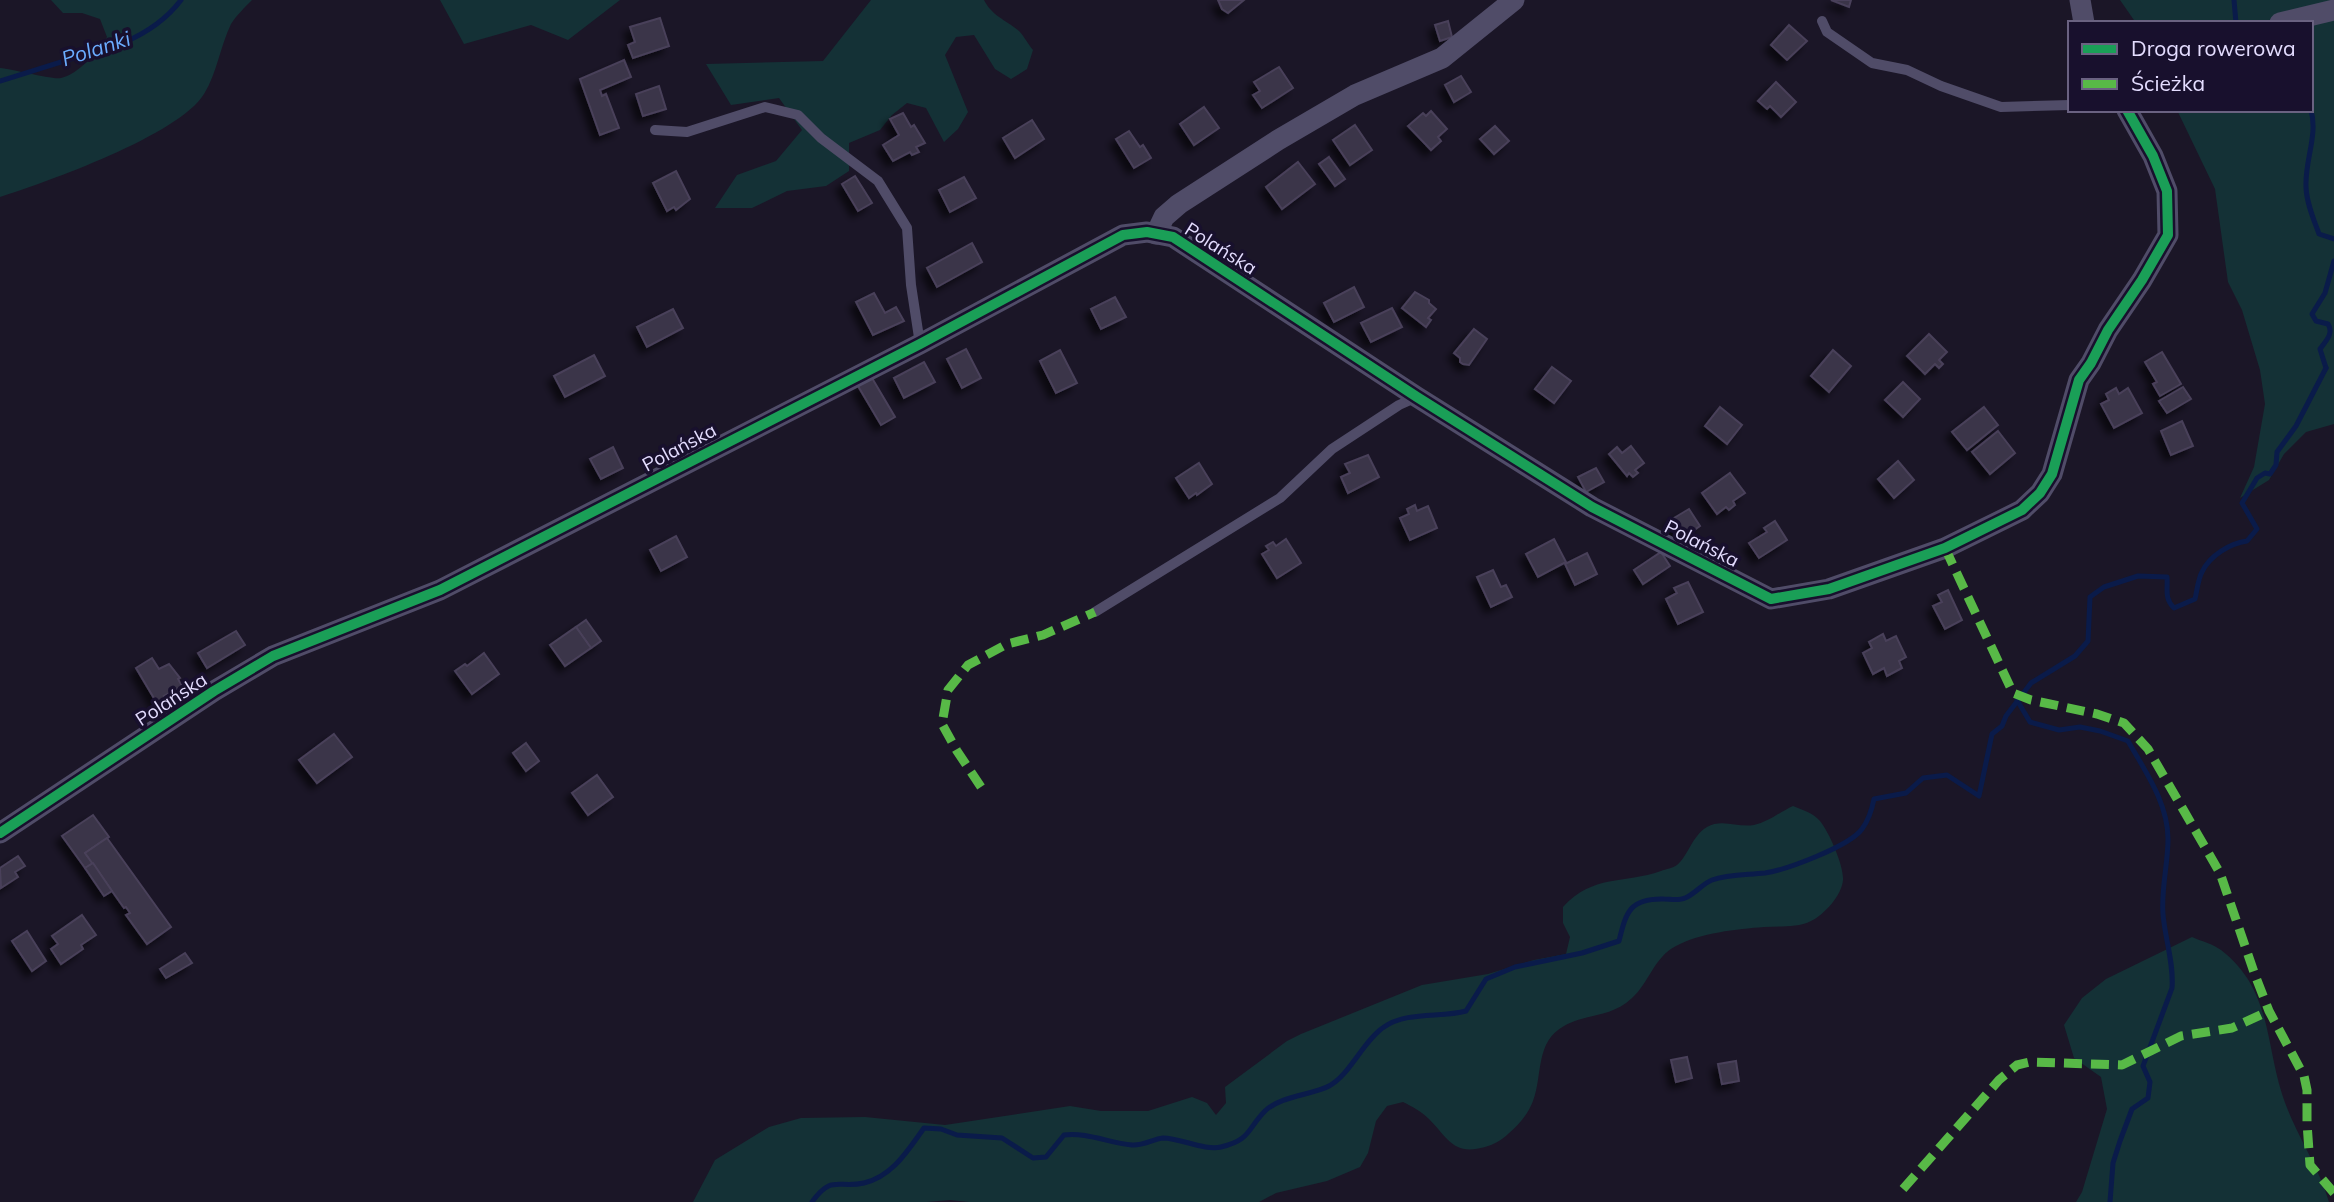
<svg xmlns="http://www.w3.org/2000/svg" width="2334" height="1202" viewBox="0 0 2334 1202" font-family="Mulish,sans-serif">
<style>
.green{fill:#143136}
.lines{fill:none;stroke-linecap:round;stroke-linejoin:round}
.stream{stroke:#0a1b4a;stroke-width:5}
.building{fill:#3b3548;stroke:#49415a;stroke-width:2;filter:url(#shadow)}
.service{stroke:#504c68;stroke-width:10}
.minor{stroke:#504c68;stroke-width:21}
.quiet{stroke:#58b947;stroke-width:9;stroke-dasharray:18 9;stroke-linecap:butt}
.cycleway-casing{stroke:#18102d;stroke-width:15}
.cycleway{stroke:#1a9f57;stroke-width:10}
.labels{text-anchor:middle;stroke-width:7;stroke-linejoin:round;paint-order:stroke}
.street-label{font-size:19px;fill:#e4ddff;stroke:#18102d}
.water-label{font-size:21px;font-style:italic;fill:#6bacff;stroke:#18102d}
</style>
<defs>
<filter id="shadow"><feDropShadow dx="-6" dy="6" stdDeviation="3.5" flood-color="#0009"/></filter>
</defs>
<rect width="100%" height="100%" fill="#1b1627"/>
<!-- green -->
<g class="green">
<path d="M51,0H252C245,7 236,16 231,24C220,47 217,73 204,94C179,135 47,182 0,197V68C13,69 52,80 61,78C79,74 98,51 107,37L100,19L82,13H63Z"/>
<polygon points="440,0 620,0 568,40 531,25 464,44"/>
<path d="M871,0H984C992,16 1006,20 1019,31C1024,36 1028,44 1033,50L1027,69L1011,79L995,69L974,35L956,37L945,55L968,112L958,129L944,142L926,108L907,103L892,115L880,130L849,143V171L826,186L787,191L752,208H715L737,175L776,161L802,130L779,98L731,105L706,64L823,61Z"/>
<polygon points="2120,0 2334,0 2334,424 2306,432 2284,454 2269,480 2240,498 2254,467 2265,404 2260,370 2242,310 2228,282 2215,189 2177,110 2311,110 2311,23 2136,23"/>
<path d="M1793,806C1803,810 1813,813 1820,821C1829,832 1844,866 1843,880C1842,895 1824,915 1811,921C1797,928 1779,926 1764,927C1737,929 1700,933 1676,946C1654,957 1649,983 1632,998C1611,1018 1587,1013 1564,1026C1535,1042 1543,1074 1533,1101C1528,1114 1519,1125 1508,1134C1502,1140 1493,1145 1485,1147C1453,1156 1448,1138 1429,1119C1421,1111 1413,1107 1403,1102L1387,1106L1376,1121L1368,1153L1360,1167L1327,1181L1276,1193L1259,1202H969L950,1200L927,1202H693L715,1160L769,1127L801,1118L865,1117L945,1125L1070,1106L1101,1111H1148L1192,1097L1207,1103L1216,1115L1226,1103L1225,1087L1287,1041L1301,1034L1422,985L1488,974L1534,960L1566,954L1570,937L1563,923V907C1593,874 1624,884 1661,871C1666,869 1673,868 1677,865C1688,856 1692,836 1707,827C1722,818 1738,828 1754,825C1768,822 1780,812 1793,806Z"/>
<path d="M2192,937C2201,941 2213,944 2221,950C2271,989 2265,1040 2282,1094C2294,1132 2318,1164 2329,1202H2076L2082,1192L2107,1109L2101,1077L2074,1058L2064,1025L2082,998L2106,979Z"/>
</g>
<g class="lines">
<!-- stream -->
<g class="stream">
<polyline points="2234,0 2236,23"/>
<path d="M0,81L125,42C148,32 166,20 181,0"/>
<path d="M2311,110C2318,135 2305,160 2306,186C2306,202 2314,220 2319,234L2334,239"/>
<path d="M2326,368L2320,349C2326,341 2334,333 2328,324L2316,321L2312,314L2325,293L2334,261"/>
<path d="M2017,700L2030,722L2059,730L2080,727L2100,731L2128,741C2145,771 2168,803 2168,839C2168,864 2161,889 2163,914C2165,939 2174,963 2172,988L2143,1066L2150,1082L2148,1098L2132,1109L2120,1141L2113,1163L2110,1202"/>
<path d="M812,1202C832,1174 838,1189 864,1183C893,1176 908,1150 924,1128L941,1129L957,1135L1002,1138L1033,1158L1046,1157L1064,1135C1087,1132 1109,1143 1132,1145C1143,1146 1153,1139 1163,1138C1180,1138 1205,1151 1221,1147C1251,1140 1247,1129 1265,1111C1280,1096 1312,1095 1329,1086C1350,1075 1363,1041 1384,1027C1407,1011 1441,1018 1466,1011L1486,979L1515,967L1582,953L1619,941C1626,912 1630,898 1664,899C1670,899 1679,901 1685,898C1695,894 1702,884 1712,880C1728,874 1747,875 1765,873C1786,870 1850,846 1862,829C1868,821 1872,809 1874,799L1906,793L1923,778L1947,775L1979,796L1992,734L2002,726L2006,716L2031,683L2075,656L2088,641L2090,597L2104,587L2138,576L2167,577C2168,590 2164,598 2174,608L2195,599C2197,591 2198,579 2202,572C2210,555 2231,543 2247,541L2257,529L2242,503L2257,478L2265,473L2270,474L2276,465L2277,452L2296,426L2326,368"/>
</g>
</g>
<!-- building -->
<g class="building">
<polygon points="1218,0 1244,0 1228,13 1222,9"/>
<polygon points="1831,0 1851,0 1849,7"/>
<polygon points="660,18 669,46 633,58 628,45 635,42 630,27"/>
<polygon points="1448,21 1452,37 1440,41 1435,25"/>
<polygon points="1789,25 1807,41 1787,60 1771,45"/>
<polygon points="624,60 631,77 600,90 602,96 606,94 619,128 600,135 580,79"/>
<polygon points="1279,67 1293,88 1262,108 1253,95 1260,91 1254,82"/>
<polygon points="1461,76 1471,92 1454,102 1445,85"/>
<polygon points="1776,82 1796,102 1781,117 1770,106 1767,109 1758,101"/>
<polygon points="659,86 666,109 643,116 636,94"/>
<polygon points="1204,107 1219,128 1194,145 1180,124"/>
<polygon points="1431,111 1447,129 1438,137 1441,141 1431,150 1408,126 1423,113 1426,116"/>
<polygon points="903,113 911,127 914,125 925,143 916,147 919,152 912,155 910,152 893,161 883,145 899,135 890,119"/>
<polygon points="1032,120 1044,139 1015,158 1003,138"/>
<polygon points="1355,125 1372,150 1350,165 1333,140"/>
<polygon points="1495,126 1509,141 1494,154 1480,139"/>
<polygon points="1129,131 1140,147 1143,145 1151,158 1134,168 1116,139"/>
<polygon points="1329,157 1345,179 1335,186 1319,164"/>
<polygon points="1298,162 1315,184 1282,209 1266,187"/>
<polygon points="676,171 690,199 676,210 674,207 667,211 653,183"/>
<polygon points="855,176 872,203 858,211 842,184"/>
<polygon points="964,177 976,198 950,212 939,190"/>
<polygon points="972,243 982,262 937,287 927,268"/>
<polygon points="1354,287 1364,307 1334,322 1324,303"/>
<polygon points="1415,292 1429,300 1429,303 1436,309 1428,318 1431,320 1426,327 1402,308"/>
<polygon points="874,293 885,313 896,307 904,321 873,335 856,302"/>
<polygon points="1115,297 1126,317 1101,329 1091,309"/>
<polygon points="1392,308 1402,327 1371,342 1361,323"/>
<polygon points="673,309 683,328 647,347 637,327"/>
<polygon points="1474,329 1487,339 1469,365 1463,364 1460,362 1460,358 1454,353"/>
<polygon points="1929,334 1947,352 1939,360 1943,364 1939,368 1935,364 1925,374 1907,356"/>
<polygon points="966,349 981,378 962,388 947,359"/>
<polygon points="1060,350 1077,383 1056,393 1040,361"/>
<polygon points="1833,350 1851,366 1829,392 1811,376"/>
<polygon points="2162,352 2181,384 2160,396 2153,384 2157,382 2145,362"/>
<polygon points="594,355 605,376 565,397 554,376"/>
<polygon points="924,362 935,382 904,398 894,378"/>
<polygon points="1552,367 1571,381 1554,403 1535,389"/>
<polygon points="872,378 895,417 881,425 858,386"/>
<polygon points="1903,382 1920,399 1903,417 1885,400"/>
<polygon points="2183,387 2191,399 2167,413 2159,401"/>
<polygon points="2116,388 2119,394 2128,388 2142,413 2114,428 2101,404 2109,400 2106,394"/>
<polygon points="1720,407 1742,425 1727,444 1705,426"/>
<polygon points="1984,407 1998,425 1967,450 1952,432"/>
<polygon points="2182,421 2193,446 2171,455 2161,431"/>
<polygon points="1998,431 2015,453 1990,474 1972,452"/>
<polygon points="1631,446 1644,463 1635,470 1638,473 1633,477 1629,473 1627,476 1609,454 1617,447 1622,453"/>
<polygon points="613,447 623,468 601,479 590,459"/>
<polygon points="1368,455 1379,477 1348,493 1341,477 1350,473 1345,464"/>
<polygon points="1898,461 1914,480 1894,498 1878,479"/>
<polygon points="1199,463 1212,484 1197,495 1196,493 1189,498 1176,478"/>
<polygon points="1596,468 1604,482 1586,492 1578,477"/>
<polygon points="1730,473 1745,493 1733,501 1735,505 1729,510 1726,507 1717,514 1702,493"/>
<polygon points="1415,505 1417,511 1428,506 1437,528 1410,540 1400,518 1409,514 1407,509"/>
<polygon points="1689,509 1700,526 1680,540 1669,521"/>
<polygon points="1775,521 1787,540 1759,558 1749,543 1767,532 1764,528"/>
<polygon points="676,536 687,557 661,571 650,550"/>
<polygon points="1286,539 1301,563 1277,578 1262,554 1269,550 1266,546 1273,542 1276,546"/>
<polygon points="1554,539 1566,562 1538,577 1526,554"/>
<polygon points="1661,552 1670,566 1643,584 1634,570"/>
<polygon points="1587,553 1597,574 1575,585 1565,564"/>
<polygon points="1493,570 1501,587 1506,585 1512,597 1491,607 1477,577"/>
<polygon points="1688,582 1703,612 1678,624 1666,599 1677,593 1674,588"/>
<polygon points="1948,590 1962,620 1945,629 1933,606 1942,602 1938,595"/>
<polygon points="586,620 601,641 591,648 576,627"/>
<polygon points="576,627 591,648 565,666 550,645"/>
<polygon points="236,631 245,645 207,668 198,653"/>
<polygon points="1883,634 1886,641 1896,636 1906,657 1899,661 1902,668 1887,676 1884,668 1873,674 1863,653 1872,648 1869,642"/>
<polygon points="484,653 499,674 472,694 455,671 465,664 467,666"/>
<polygon points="152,658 159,669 169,664 180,678 178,679 182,686 164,696 167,699 158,705 136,668"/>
<polygon points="334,734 352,757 317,783 299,760"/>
<polygon points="526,743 539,761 526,771 513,753"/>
<polygon points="597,775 613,797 588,815 572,793"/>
<polygon points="93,815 109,837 85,853 93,863 85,868 62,836"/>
<polygon points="107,838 171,927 147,944 126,915 130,913 126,907 124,908 85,853"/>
<polygon points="18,856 25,866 15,872 18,877 1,888 0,868"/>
<polygon points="93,863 112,891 104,896 85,868"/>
<polygon points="82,915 96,935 81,945 83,949 61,964 51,949 58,944 52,936"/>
<polygon points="27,931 46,961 32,971 12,941"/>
<polygon points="185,953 192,963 166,978 160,969"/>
<polygon points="1687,1057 1692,1078 1676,1082 1671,1060"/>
<polygon points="1736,1061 1739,1081 1722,1084 1718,1064"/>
</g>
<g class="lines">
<!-- service -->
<g class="service">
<polyline points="1822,21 1827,32 1872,63 1907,70 1941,86 2001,107 2070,105"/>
<polyline points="655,130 687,132 765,107 798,115 821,138 878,181 907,228 911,285 920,344"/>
<polyline points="1095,612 1280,498 1332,449 1399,405 1417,397"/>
</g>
<!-- minor -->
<g class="minor">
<polyline points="2080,0 2084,23"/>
<polyline points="2280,23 2334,10"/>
<polyline points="1156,234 1164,217 1179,204 1278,140 1355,95 1442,58 1514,0"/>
<polyline points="0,833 214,691 273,656 440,590 920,344 1123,235 1147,232 1173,237 1417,397 1592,507 1771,599 1829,589 1945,548 2022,510 2040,493 2052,474 2079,380 2091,363 2108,330 2142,280 2168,235 2167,191 2153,156 2127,110"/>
</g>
<!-- quiet -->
<g class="quiet">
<polyline points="1945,548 2013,693 2031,700 2097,714 2124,723 2148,749 2220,873 2255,975 2269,1011 2304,1076 2307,1090 2307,1123 2310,1165 2334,1193"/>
<polyline points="981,787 957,751 942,724 948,690 968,665 1007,644 1043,635 1095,612"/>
<polyline points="1903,1189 1999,1080 2017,1065 2030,1062 2122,1065 2181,1036 2232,1028 2269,1011"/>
</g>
<defs>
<polyline id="cycleway" points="0,833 214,691 273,656 440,590 920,344 1123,235 1147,232 1173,237 1417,397 1592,507 1771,599 1829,589 1945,548 2022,510 2040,493 2052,474 2079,380 2091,363 2108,330 2142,280 2168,235 2167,191 2153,156 2127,110"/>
</defs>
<!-- cycleway casing -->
<use href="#cycleway" class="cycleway-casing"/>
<!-- cycleway -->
<use href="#cycleway" class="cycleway"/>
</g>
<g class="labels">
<!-- street labels -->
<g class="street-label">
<text transform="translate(1221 248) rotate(32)" y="7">Polańska</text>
<text transform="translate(679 447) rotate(-28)" y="7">Polańska</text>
<text transform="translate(1702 543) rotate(27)" y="7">Polańska</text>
<text transform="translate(171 699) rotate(-33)" y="7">Polańska</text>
</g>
<!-- water labels -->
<g class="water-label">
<text transform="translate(96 49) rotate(-18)" y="7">Polanki</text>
</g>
</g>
<!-- legend -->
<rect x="2068" y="21" width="245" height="91" fill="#18102d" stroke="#6a6281" stroke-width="2"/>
<rect x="2082" y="44" width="35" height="10" fill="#1a9f57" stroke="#6a6281" stroke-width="2"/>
<text x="2131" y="56" font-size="21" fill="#e4ddff">Droga rowerowa</text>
<rect x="2082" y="79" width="35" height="10" fill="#58b947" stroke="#6a6281" stroke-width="2"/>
<text x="2131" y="91" font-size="21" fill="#e4ddff">Ścieżka</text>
</svg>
